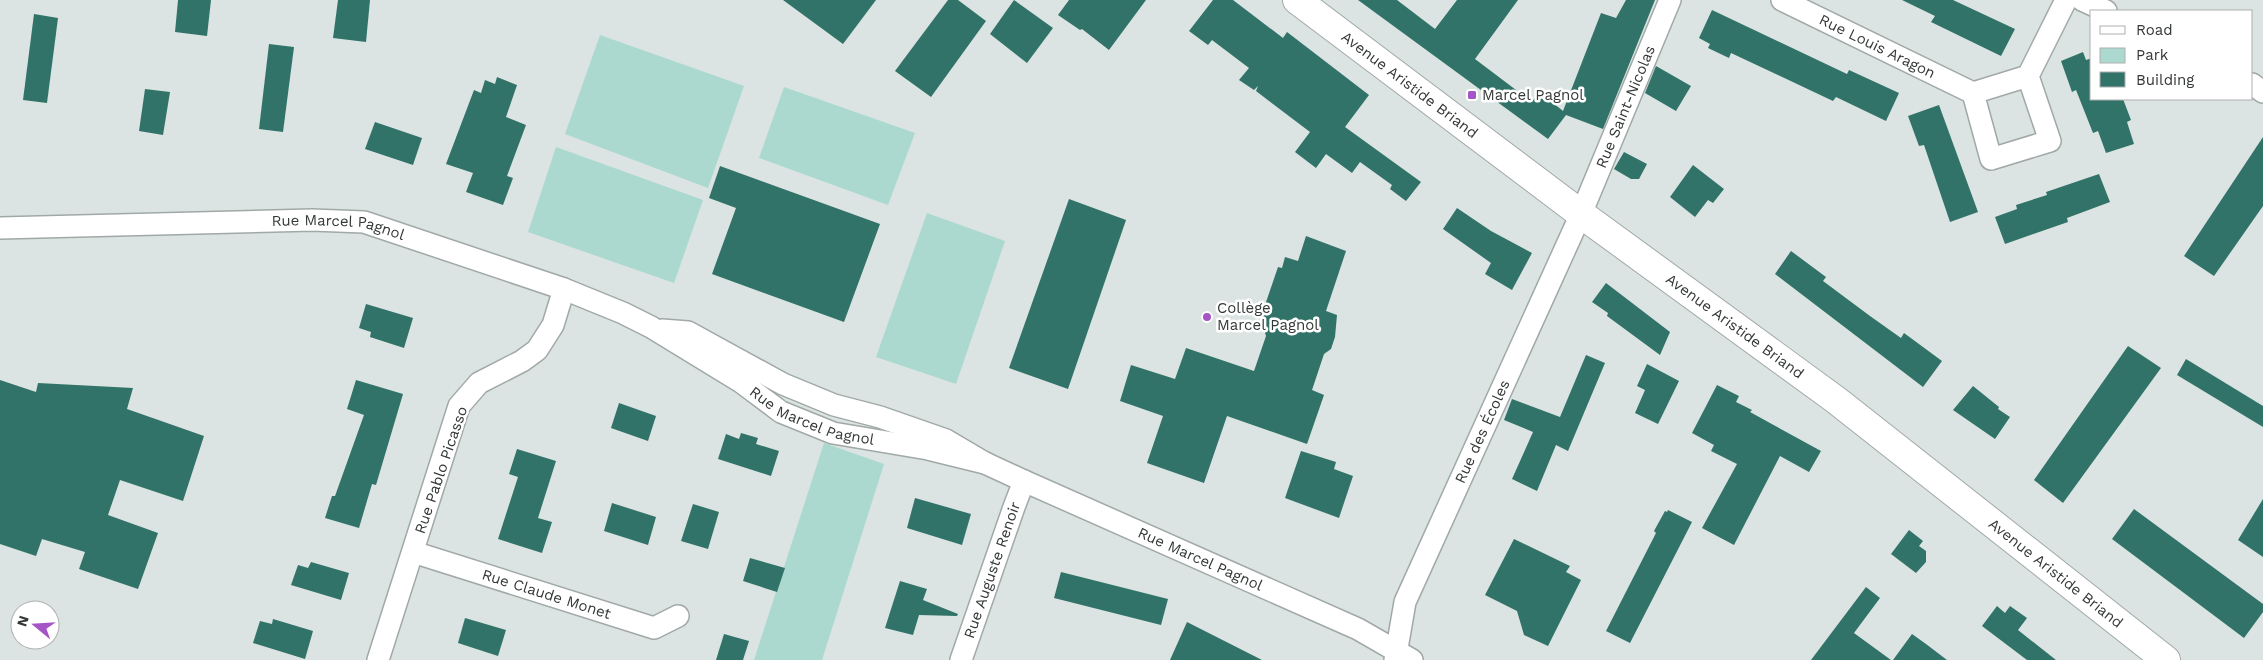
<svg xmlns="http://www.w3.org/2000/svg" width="2263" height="660" viewBox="0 0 2263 660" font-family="'Work Sans',sans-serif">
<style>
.green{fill:#abd9cf}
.building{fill:#317368}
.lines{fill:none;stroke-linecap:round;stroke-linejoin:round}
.street-casing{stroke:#a0a9a7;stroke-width:24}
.primary-casing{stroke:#a0a9a7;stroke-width:30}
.street{stroke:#fff;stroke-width:21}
.primary{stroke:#fff;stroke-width:28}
.poi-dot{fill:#a555c5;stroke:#fff;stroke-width:2}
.labels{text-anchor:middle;stroke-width:5;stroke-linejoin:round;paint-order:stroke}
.street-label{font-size:15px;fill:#343837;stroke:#fff}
.poi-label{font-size:15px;fill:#343837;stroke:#fff;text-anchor:start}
</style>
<rect width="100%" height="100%" fill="#dbe4e2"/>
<!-- green -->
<g class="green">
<polygon points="600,35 744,86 708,188 565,134"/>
<polygon points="784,87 915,133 888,205 759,158"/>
<polygon points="556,147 703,200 674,283 528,232"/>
<polygon points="927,213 1005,241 956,384 876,357"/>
<polygon points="824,443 884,464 822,660 754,660"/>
</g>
<!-- building -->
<g class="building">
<polygon points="178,0 211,0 207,36 175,32"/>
<polygon points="338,0 370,0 366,42 333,38"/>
<polygon points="783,0 876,0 843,44"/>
<polygon points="948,0 958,0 986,21 931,97 895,71"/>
<polygon points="1014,0 1053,28 1027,63 990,34"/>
<polygon points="1069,0 1146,0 1109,50 1082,29 1080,30 1058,15"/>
<polygon points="1213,0 1233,0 1283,38 1287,32 1369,95 1345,127 1421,182 1406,201 1390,189 1392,185 1360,162 1352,173 1326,154 1316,168 1295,152 1310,132 1256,91 1258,86 1254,90 1239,80 1249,68 1212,40 1208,45 1189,31"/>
<polygon points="1358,0 1397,0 1435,29 1457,0 1518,0 1475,59 1532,102 1537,95 1545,101 1547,98 1563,111 1601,13 1616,18 1626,0 1655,0 1603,129 1566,115 1548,139"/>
<polygon points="1902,0 1953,0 2015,29 2001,56 1931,22 1935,16"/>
<polygon points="1712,10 1847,74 1849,70 1899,93 1886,121 1836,97 1833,101 1731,53 1729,58 1708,48 1710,44 1699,38"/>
<polygon points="34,14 58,18 47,103 23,100"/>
<polygon points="269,44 294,47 283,132 259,129"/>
<polygon points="2083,52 2086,60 2092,58 2092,99 2123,99 2131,120 2127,122 2134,144 2106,153 2098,131 2093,133 2076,90 2072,92 2061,61"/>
<polygon points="1656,66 1691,86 1676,111 1645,93"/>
<polygon points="497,77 517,85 506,117 526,125 507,176 513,178 503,205 466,192 473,173 446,164 474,90 481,93 485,80 495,84"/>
<polygon points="145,89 170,92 163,135 139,131"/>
<polygon points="1939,105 1978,212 1950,222 1924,145 1919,146 1908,116"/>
<polygon points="375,122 422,138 413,165 365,149"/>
<polygon points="2263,137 2263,206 2214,276 2184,256"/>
<polygon points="1624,152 1647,164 1639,179 1631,179 1614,169"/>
<polygon points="1693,165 1724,189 1713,203 1708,200 1695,217 1670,197"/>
<polygon points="720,166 880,224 844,322 712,274 736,208 709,198"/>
<polygon points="2099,174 2110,202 2067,218 2068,222 2005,244 1995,217 2017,209 2016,205 2047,195 2046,192"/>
<polygon points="1069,199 1126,220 1068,389 1009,368"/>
<polygon points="1457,208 1491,231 1532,253 1512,290 1485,274 1491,263 1443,229"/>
<polygon points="1306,236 1346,251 1326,311 1337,315 1335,337 1331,349 1324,354 1312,390 1324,395 1307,444 1227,416 1204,483 1147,463 1163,416 1120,401 1131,365 1175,379 1186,348 1254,371 1266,336 1263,327 1263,311 1278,267 1282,268 1285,257 1298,261"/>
<polygon points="1791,251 1826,277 1823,281 1870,316 1901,338 1904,333 1942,361 1923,387 1775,274"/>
<polygon points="1606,283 1670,332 1660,355 1607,316 1608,313 1592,302"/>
<polygon points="366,304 413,318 404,348 370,337 371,332 359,328"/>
<polygon points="2128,346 2161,368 2063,503 2034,480"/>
<polygon points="1586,355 1605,363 1568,451 1556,445 1537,491 1512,479 1533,432 1504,420 1512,399 1560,417"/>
<polygon points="2186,359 2263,406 2263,427 2177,375"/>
<polygon points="1647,364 1679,381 1658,424 1635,413 1645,390 1637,386"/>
<polygon points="0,380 36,392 38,383 133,388 127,409 204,436 183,501 120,480 108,515 158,533 138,589 79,569 85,552 42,539 36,556 0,544"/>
<polygon points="356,380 403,394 376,485 372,484 359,528 325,518 332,496 335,496 364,415 347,409"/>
<polygon points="1717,385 1739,396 1736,402 1752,410 1750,412 1821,451 1809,472 1780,456 1734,545 1702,528 1737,464 1711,451 1714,445 1692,433"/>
<polygon points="1973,386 1999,407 1998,409 2010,417 1995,439 1953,410"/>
<polygon points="619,403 656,416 648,441 611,428"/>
<polygon points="741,433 758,438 756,444 779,451 771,476 718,459 726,434 739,439"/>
<polygon points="517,449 556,461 538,518 552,522 542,553 498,539 518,477 509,474"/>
<polygon points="1301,451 1336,462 1334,469 1353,476 1339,518 1285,498"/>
<polygon points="915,498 971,514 962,545 907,528"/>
<polygon points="2263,499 2263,557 2238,540"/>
<polygon points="612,503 656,517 648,545 604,531"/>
<polygon points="693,504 719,512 708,549 681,541"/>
<polygon points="2134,509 2263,604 2263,612 2244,638 2112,539"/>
<polygon points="1668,510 1692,522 1630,643 1606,631 1656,533 1654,531 1665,511 1667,512"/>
<polygon points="1909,530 1923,541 1919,546 1926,551 1926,562 1916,573 1891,554"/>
<polygon points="1514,539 1570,566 1566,572 1581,580 1548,646 1524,635 1517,611 1485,595"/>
<polygon points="750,558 785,568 777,592 743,581"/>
<polygon points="311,562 349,573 341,600 291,585 298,565 308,568"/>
<polygon points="1061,572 1168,599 1161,625 1054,598"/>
<polygon points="900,581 927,589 923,600 958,614 957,616 919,615 913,635 885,628"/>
<polygon points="1866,587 1880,598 1854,633 1891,660 1811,660"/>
<polygon points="1997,606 2005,613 2010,606 2027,618 2018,630 2056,660 2027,660 1982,626"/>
<polygon points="465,618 506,630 498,656 458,643"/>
<polygon points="273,619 313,631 305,659 253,643 260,621 272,624"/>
<polygon points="1187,622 1262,660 1170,660"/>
<polygon points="724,634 749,641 743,660 716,660"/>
<polygon points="1912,634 1926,644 1947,660 1893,660"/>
</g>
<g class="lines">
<defs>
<g id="street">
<path id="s1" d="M1782,0L1973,93"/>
<polyline points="2082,0 2106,11"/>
<polyline points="2028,76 1973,93 1991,159 2050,141 2028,76 2066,0"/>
<polyline points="2252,84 2263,92"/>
<path id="s2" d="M0,228L312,220L364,222L564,289L623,313L651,327L741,382L781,412L833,433L928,449L985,463"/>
<path id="s3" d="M662,330L688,332L783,384L834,405L880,417L946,440L985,463L1024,481L1358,629L1412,660"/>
<path id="s4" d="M413,552L654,628L678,616"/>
<polyline points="378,660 459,406 479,383 522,361 537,350 553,325 564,289"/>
<path id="s5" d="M961,660L1014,507L1024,481"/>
<path id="s6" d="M1395,660L1405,602L1581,214L1670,0"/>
</g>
<g id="primary">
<path id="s7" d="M1297,0L1581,214L1836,400L2166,660"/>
</g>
</defs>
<!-- street casing -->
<use href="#street" class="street-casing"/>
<!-- primary casing -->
<use href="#primary" class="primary-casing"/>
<!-- street -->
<use href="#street" class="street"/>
<!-- primary -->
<use href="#primary" class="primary"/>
</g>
<!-- markers -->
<g class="poi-dot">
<rect x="1467" y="90" width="10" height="10" rx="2.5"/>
<circle cx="1207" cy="317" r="5"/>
</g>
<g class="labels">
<!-- street labels -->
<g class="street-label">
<text dy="5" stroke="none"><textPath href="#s1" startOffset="106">Rue Louis Aragon</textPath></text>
<text dy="5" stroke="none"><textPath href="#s7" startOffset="141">Avenue Aristide Briand</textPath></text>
<text dy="5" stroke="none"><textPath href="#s6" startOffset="601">Rue Saint-Nicolas</textPath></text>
<text dy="5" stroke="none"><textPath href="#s2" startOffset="339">Rue Marcel Pagnol</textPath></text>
<text dy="5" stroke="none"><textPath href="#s7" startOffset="546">Avenue Aristide Briand</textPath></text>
<text dy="5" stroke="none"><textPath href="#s2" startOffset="856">Rue Marcel Pagnol</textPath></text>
<text dy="5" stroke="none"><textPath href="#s6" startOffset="246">Rue des Écoles</textPath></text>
<text transform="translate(441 470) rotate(-71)" y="5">Rue Pablo Picasso</text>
<text dy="5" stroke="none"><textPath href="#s3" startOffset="588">Rue Marcel Pagnol</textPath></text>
<text dy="5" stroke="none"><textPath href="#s5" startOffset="95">Rue Auguste Renoir</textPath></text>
<text dy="5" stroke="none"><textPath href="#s7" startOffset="951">Avenue Aristide Briand</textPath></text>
<text dy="5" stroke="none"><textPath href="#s4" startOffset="140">Rue Claude Monet</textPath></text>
</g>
<!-- poi labels -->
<g class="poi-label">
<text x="1482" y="100">Marcel Pagnol</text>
<text x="1217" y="313">Collège<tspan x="1217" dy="17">Marcel Pagnol</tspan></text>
</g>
</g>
<!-- legend -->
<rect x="2090" y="10" width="162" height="90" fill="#ffffff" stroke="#aeafaf"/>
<rect x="2100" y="26" width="25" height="8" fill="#ffffff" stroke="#aeafaf"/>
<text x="2136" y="35" font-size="15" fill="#343837">Road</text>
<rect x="2100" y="48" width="25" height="15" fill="#abd9cf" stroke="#aeafaf"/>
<text x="2136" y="60" font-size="15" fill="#343837">Park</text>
<rect x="2100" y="72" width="25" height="15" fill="#317368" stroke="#aeafaf"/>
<text x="2136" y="85" font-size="15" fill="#343837">Building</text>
<!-- north arrow -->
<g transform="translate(35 625) rotate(288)"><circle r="24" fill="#ffffff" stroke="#aeafaf"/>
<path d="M0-4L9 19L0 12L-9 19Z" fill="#a555c5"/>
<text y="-8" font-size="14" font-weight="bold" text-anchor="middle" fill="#343837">N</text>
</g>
</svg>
